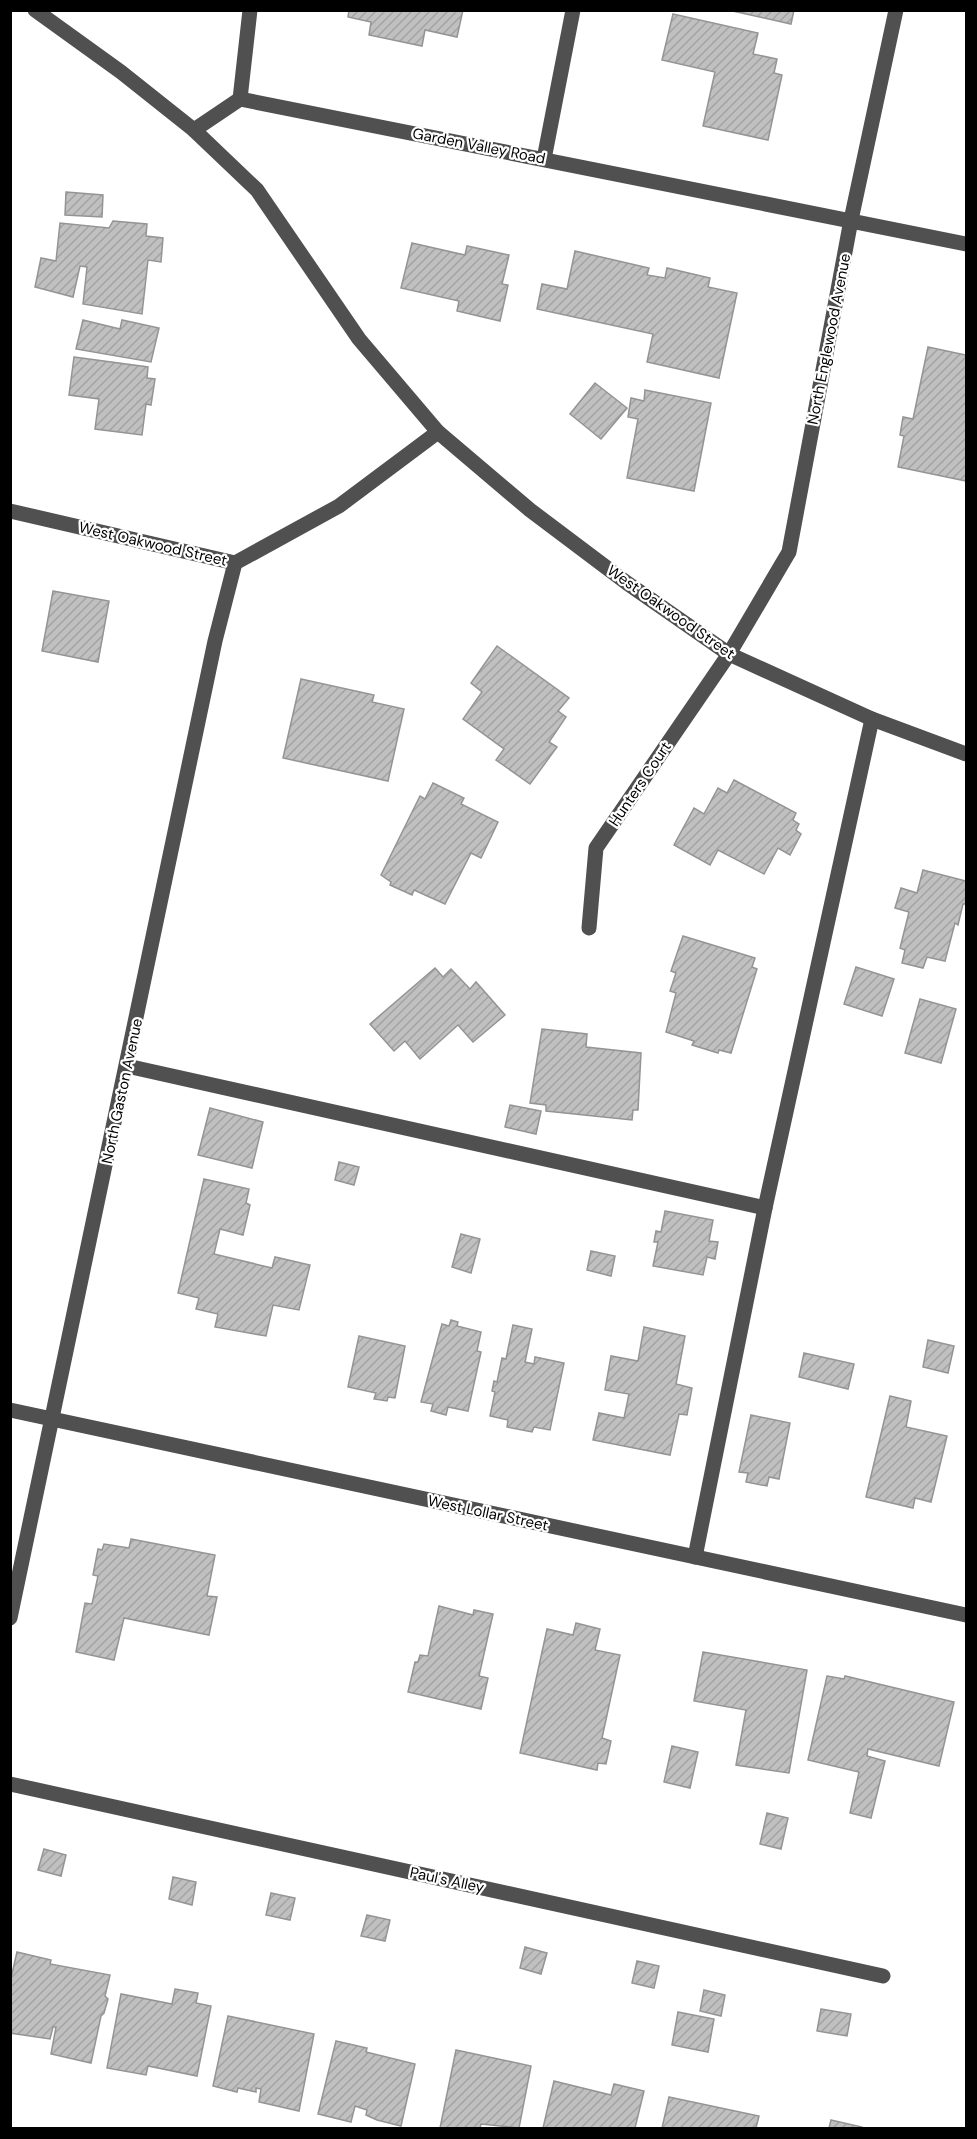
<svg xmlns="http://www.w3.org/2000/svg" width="977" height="2139" viewBox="0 0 977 2139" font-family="'DM Sans',sans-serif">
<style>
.building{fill:url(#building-hatch);stroke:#949494;stroke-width:1.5}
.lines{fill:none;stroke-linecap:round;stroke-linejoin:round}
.minor{stroke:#505050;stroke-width:15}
.labels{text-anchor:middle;stroke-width:4.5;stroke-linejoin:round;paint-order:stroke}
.street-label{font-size:15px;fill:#000;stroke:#fff}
</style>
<defs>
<pattern id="building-hatch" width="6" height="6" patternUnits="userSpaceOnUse" patternTransform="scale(1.5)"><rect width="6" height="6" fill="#c0c0c0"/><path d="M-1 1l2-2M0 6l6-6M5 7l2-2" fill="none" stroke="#a3a3a3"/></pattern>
</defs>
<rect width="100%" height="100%" fill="#fff"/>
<!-- building -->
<g class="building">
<polygon points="349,10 463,10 457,37 425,30 422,46 369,35 371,22 348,17"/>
<polygon points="728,10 794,10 791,24"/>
<polygon points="673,14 758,33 753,54 777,59 774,73 782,75 768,140 703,126 715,72 662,60"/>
<polygon points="66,192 103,195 102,217 65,215"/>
<polygon points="113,221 147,224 146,236 163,238 161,262 148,260 142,314 83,304 87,267 80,266 73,297 35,287 41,258 56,261 60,223 109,228"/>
<polygon points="412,243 465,255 467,246 509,255 502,284 508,285 500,321 457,311 459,301 401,288"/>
<polygon points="575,251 649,268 647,275 665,278 667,268 710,278 708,287 737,293 719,378 647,362 653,334 537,309 542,284 567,289"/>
<polygon points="83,320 120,329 122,320 159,328 151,362 76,349"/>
<polygon points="928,347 966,355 966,481 898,467 904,436 900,435 903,417 913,419"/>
<polygon points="74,357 148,367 147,378 155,379 151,405 146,404 142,435 95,429 99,399 69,395"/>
<polygon points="595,383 627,408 601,439 570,414"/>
<polygon points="645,390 711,403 694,491 627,478 638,419 628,417 631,398 644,401"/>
<polygon points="53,591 109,601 98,662 42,651"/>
<polygon points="497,646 569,698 558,711 566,717 549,742 557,747 530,784 496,760 504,749 463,719 482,692 471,683"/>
<polygon points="301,679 374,695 372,702 404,709 388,781 283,758"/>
<polygon points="734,780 796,813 793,820 799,824 796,830 801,834 790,855 778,848 764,874 718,850 710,865 674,845 694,808 704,814 718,788 727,793"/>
<polygon points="433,783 464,798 461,804 498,822 481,858 471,853 445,904 414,890 412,895 390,885 391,882 381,875 420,796 425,799"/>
<polygon points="923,870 966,881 966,904 963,904 958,925 955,923 945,961 927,957 923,968 902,963 905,950 900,948 909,912 895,908 901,888 917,893"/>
<polygon points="683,936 755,958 752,967 757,969 731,1053 719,1050 718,1053 692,1045 694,1041 666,1032 676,993 670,991 676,973 671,971"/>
<polygon points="856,967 894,979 882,1016 844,1004"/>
<polygon points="435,968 443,977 451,969 470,989 476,982 505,1015 473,1042 458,1025 420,1059 405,1041 394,1051 370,1024"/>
<polygon points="920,999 956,1009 941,1063 905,1053"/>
<polygon points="542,1029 587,1034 586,1047 641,1053 638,1110 633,1110 632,1120 546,1111 546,1105 530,1103"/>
<polygon points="510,1105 541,1111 536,1134 505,1127"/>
<polygon points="210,1108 263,1122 252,1168 198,1155"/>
<polygon points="339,1162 359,1167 354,1185 335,1180"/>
<polygon points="204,1179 249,1189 246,1203 250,1205 243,1235 220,1229 214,1254 272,1268 275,1257 310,1265 299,1310 273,1305 266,1336 215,1327 218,1314 196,1309 199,1298 178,1293"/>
<polygon points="665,1211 713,1220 709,1241 718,1242 715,1259 707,1257 703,1275 653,1266 658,1242 654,1242 656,1231 661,1232"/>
<polygon points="461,1234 480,1239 471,1273 452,1267"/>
<polygon points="591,1251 615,1256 611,1276 587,1270"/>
<polygon points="451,1320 458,1322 457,1326 481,1332 477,1351 481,1352 468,1411 448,1407 446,1415 431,1411 433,1404 421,1402 442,1324 449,1326"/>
<polygon points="513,1325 532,1329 525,1362 534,1364 535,1357 564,1363 550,1430 534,1427 532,1432 507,1427 508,1420 490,1416 495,1392 492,1391 494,1381 497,1382 502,1358 506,1359"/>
<polygon points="644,1327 685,1336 676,1384 692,1388 687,1415 679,1414 670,1455 593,1440 599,1413 624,1418 629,1394 605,1390 611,1356 638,1361"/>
<polygon points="359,1336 405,1346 395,1398 388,1397 387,1401 374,1399 376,1393 348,1387"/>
<polygon points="928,1340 954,1346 948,1373 923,1367"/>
<polygon points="804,1353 854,1364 848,1389 799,1377"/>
<polygon points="890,1396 911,1401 906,1427 947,1436 931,1502 915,1498 913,1508 866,1497"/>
<polygon points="751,1415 790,1423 779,1479 769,1477 767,1486 746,1482 748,1473 739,1472"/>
<polygon points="131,1539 215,1555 207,1596 217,1597 209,1635 124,1618 114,1660 76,1652 85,1603 92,1604 98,1576 93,1575 98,1549 102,1550 104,1544 129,1548"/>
<polygon points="439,1606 473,1615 474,1610 493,1614 479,1676 488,1678 481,1709 408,1692 415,1662 418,1662 420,1655 428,1656"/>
<polygon points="576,1623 600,1629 595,1650 620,1655 602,1738 611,1741 606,1764 598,1763 597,1770 520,1753 547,1629 573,1635"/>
<polygon points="703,1652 807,1670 789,1773 736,1765 746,1710 694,1701"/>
<polygon points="827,1676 844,1679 845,1676 954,1702 939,1766 868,1749 867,1756 885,1761 871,1818 850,1813 859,1772 808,1760"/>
<polygon points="672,1746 698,1752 690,1788 664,1782"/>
<polygon points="767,1813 788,1818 781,1849 760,1844"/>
<polygon points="44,1849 66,1855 61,1876 38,1870"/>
<polygon points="173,1877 196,1882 192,1905 169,1899"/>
<polygon points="271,1893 295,1898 290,1920 266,1915"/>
<polygon points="367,1915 390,1920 385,1941 361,1936"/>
<polygon points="525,1947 547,1953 541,1974 520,1968"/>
<polygon points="17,1952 51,1960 50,1964 110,1975 105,1996 108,1999 104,2013 101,2016 91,2063 51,2054 56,2027 53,2027 50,2039 10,2033 10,1982"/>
<polygon points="637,1961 659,1966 654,1988 632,1983"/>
<polygon points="175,1989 198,1993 196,2003 211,2006 197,2076 148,2066 146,2075 107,2068 121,1994 172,2004"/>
<polygon points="704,1990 725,1995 721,2016 700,2011"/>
<polygon points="821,2009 851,2014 847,2036 817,2031"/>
<polygon points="678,2012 714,2019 708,2052 672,2045"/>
<polygon points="228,2016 314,2034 299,2111 259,2102 261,2089 256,2088 256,2092 238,2088 237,2092 213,2086"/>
<polygon points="336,2041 367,2048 366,2052 415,2064 401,2126 377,2120 366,2115 367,2110 355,2106 351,2122 318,2114"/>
<polygon points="456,2050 531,2066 519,2128 481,2124 480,2128 440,2128"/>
<polygon points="554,2081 611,2095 614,2084 644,2091 635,2128 543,2128"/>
<polygon points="669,2097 759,2116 756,2128 662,2128"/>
<polygon points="831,2120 862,2127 862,2128 829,2128"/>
</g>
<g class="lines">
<!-- minor -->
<g class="minor">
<polyline points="35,10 121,72 194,130 257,190 359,339 438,432 530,510 627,583 729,654 872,719 966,754"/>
<polyline points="240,99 250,10"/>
<polyline points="194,130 240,99 966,244"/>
<polyline points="544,159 573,10"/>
<polyline points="10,511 235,563 339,506 438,432"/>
<polyline points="589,928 596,848 729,654 789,552 851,220 896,10"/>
<polyline points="127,1066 765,1208"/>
<polyline points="10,1410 966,1615"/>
<polyline points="695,1557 765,1208 872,719"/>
<polyline points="10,1618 215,641 235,563"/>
<polyline points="10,1784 883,1976"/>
</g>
</g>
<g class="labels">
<!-- street labels -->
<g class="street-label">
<text transform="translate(479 146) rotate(11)" y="5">Garden Valley Road</text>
<text transform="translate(829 339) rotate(-79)" y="5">North Englewood Avenue</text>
<text transform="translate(153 544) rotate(13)" y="5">West Oakwood Street</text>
<text transform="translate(671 612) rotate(35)" y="5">West Oakwood Street</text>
<text transform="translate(640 784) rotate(-56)" y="5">Hunters Court</text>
<text transform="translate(122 1091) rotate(-78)" y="5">North Gaston Avenue</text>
<text transform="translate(488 1513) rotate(12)" y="5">West Lollar Street</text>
<text transform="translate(447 1880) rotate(12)" y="5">Paul's Alley</text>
</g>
</g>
<!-- border -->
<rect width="977" height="2139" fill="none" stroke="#000000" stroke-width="24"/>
</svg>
